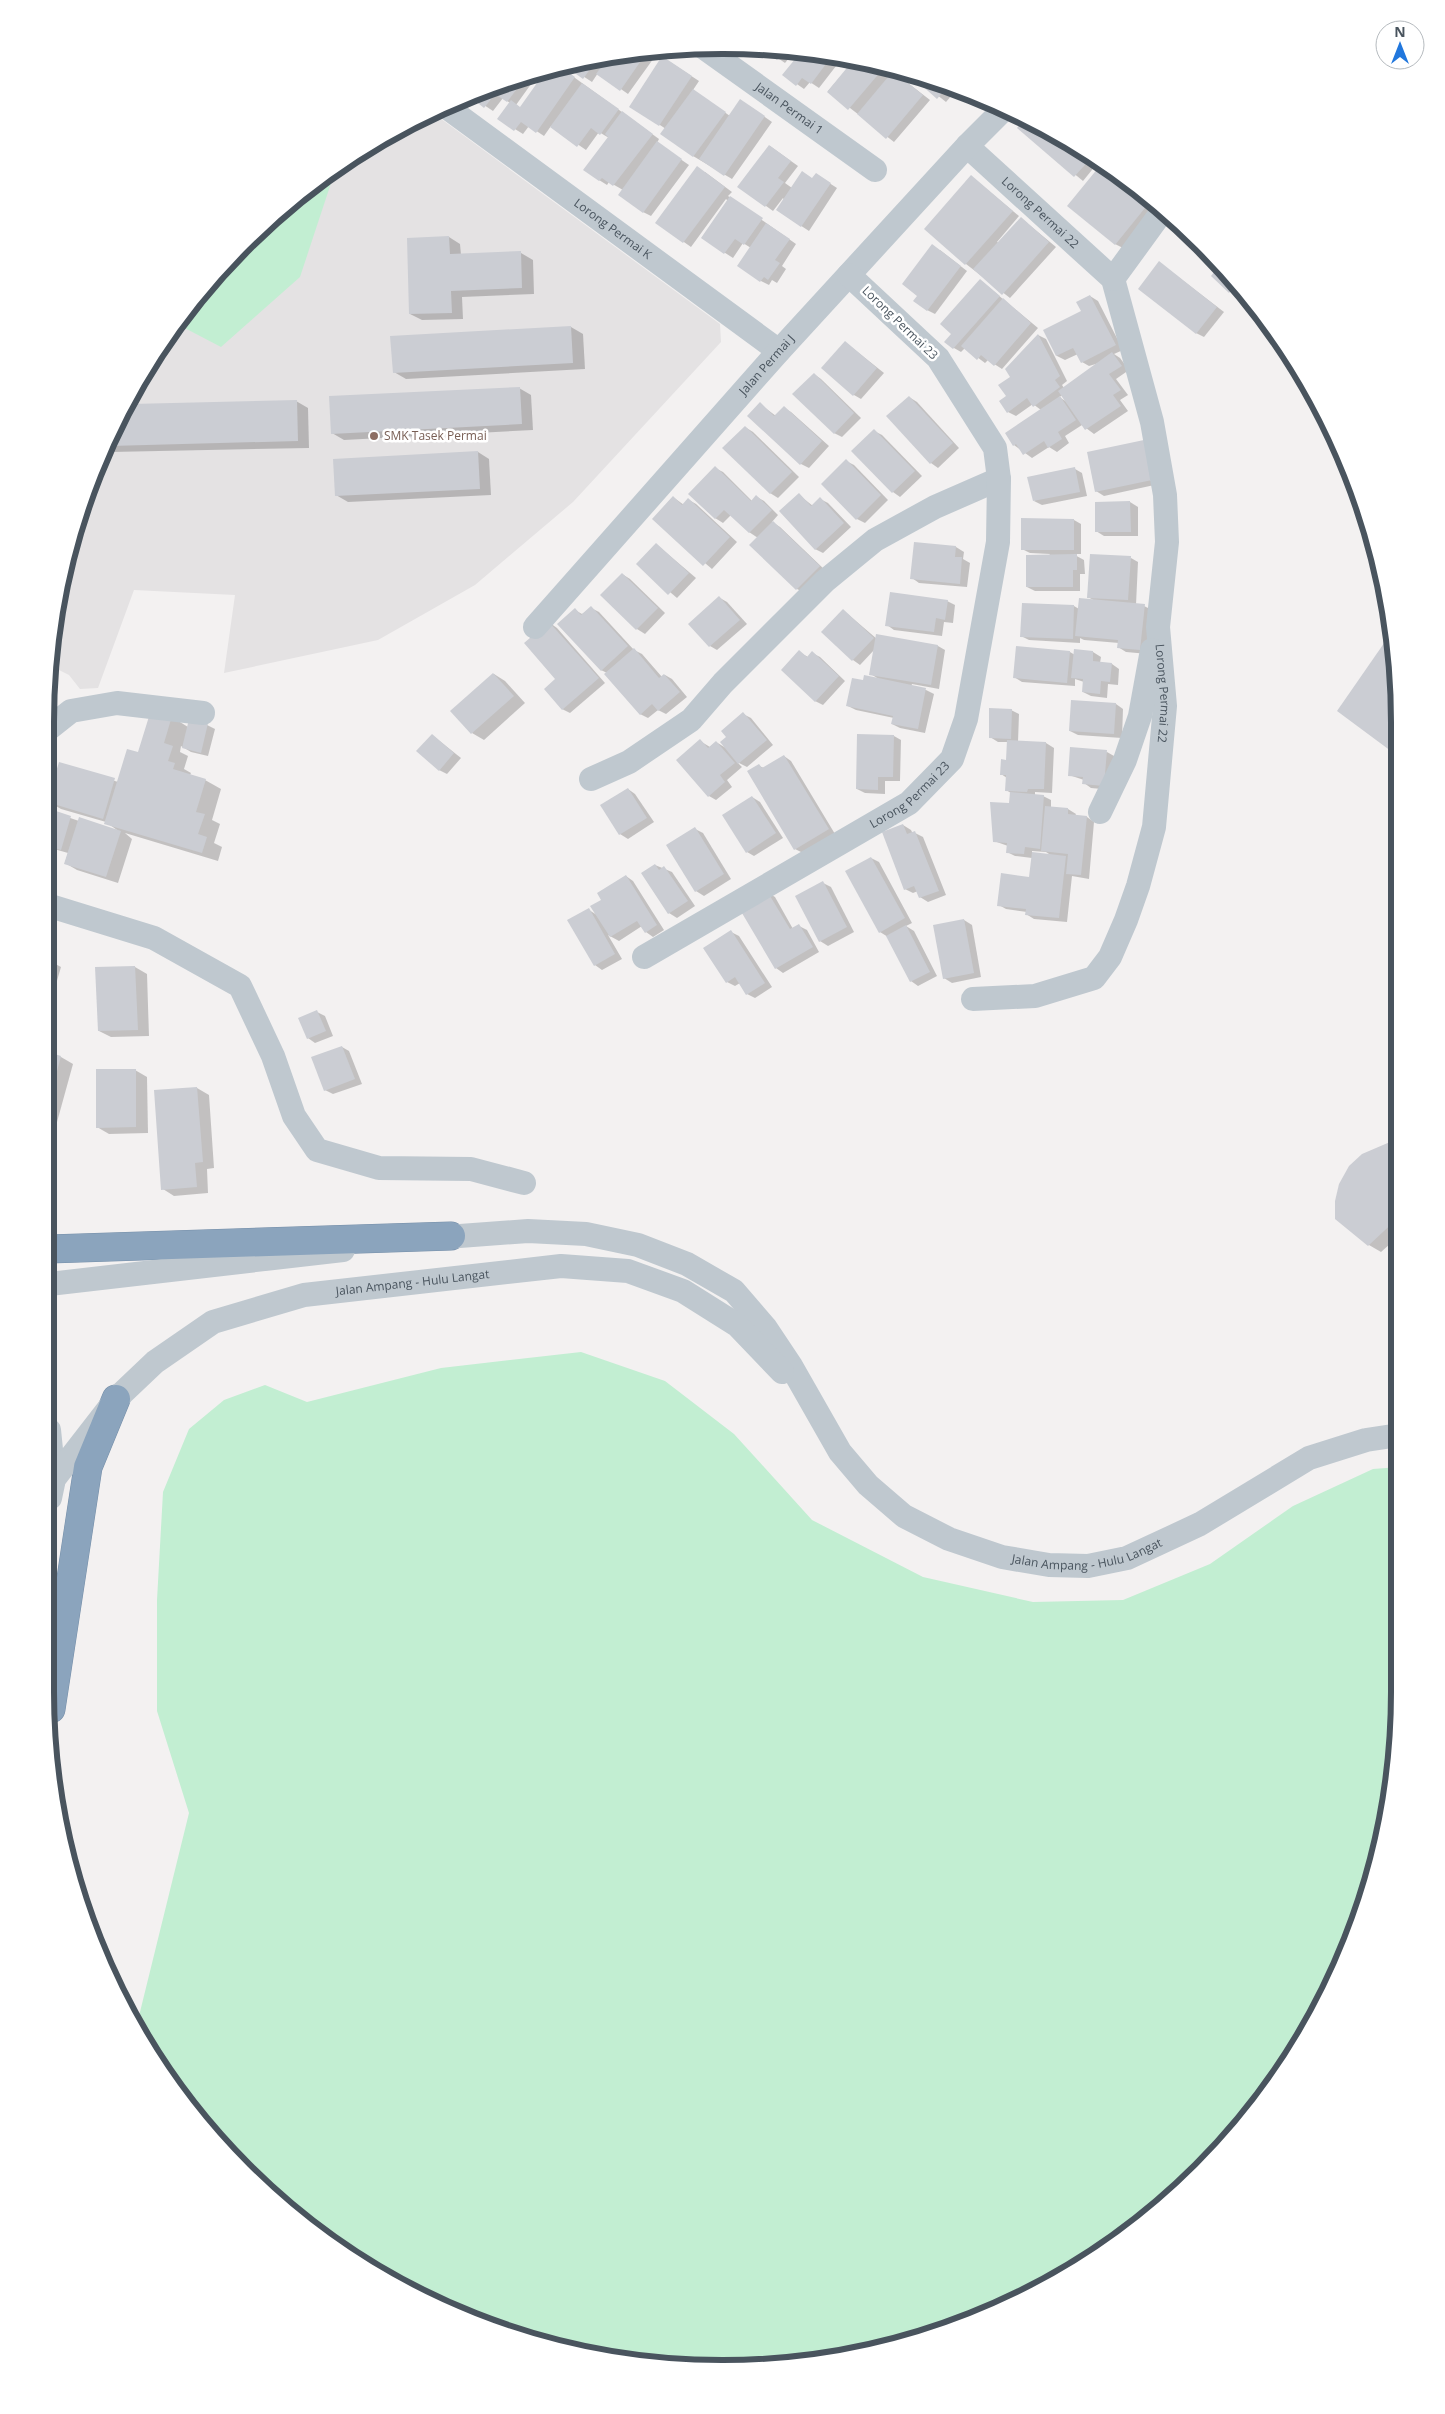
<svg xmlns="http://www.w3.org/2000/svg" width="1445" height="2414" viewBox="0 0 1445 2414" font-family="'Open Sans',sans-serif">
<style>
.education{fill:#e4e2e3}
.green{fill:#c2eed2}
.shadow{fill:#0003;fill-rule:evenodd}
.building{fill:#cbcdd3}
.lines{fill:none;stroke-linecap:round;stroke-linejoin:round}
.highway-casing{stroke:#768fa9;stroke-width:29}
.minor{stroke:#bfc8cf;stroke-width:24}
.highway{stroke:#8ba4bd;stroke-width:28}
.education-dot{fill:#8d6e63;stroke:#fff;stroke-width:2}
.labels{text-anchor:middle;stroke-width:5;stroke-linejoin:round;paint-order:stroke}
.street-label{font-size:12px;fill:#49545e;stroke:#fff}
.education-label{font-size:12px;fill:#785e54;stroke:#fff;text-anchor:start}
.rim{fill:none;stroke:#49545e;stroke-width:6}
</style>
<rect width="100%" height="100%" fill="#f3f1f1"/>
<!-- education -->
<polygon class="education" points="433,113 720,324 721,342 573,502 475,585 378,640 224,673 235,595 134,590 98,688 80,689 69,675 49,665 81,504 159,346 244,243 346,159"/>
<!-- green -->
<g class="green">
<polygon points="336,168 300,277 221,347 177,324 244,243"/>
<polygon points="581,1352 665,1381 734,1434 812,1520 923,1577 1033,1602 1123,1600 1210,1564 1293,1506 1373,1469 1399,1467 1399,1736 1364,1910 1286,2068 1202,2170 1135,2229 1022,2299 940,2333 811,2363 722,2369 591,2356 505,2333 423,2299 310,2229 185,2104 129,2015 139,2016 189,1813 157,1711 157,1600 163,1492 189,1429 224,1400 265,1385 307,1402 441,1368"/>
</g>
<!-- shadow -->
<g class="shadow">
<polygon points="765,49 794,52 785,63"/>
<polygon points="652,52 656,55 628,94 598,73 592,82 566,65 591,58"/>
<polygon points="801,53 843,57 819,88 810,82 804,89 784,75"/>
<polygon points="856,59 876,65 890,76 895,71 893,70 897,71 895,73 930,100 894,142 828,91"/>
<polygon points="670,62 699,81 693,90 730,116 748,105 772,122 732,179 693,156 662,134 666,129 631,106"/>
<path d="M560,67L659,139L657,143L689,165L651,216L643,212L623,190L609,182L607,185L599,180L609,138L599,132L586,150L551,126L544,136L529,126L523,134L499,119L510,103L503,98L493,111L469,95ZM534,80L539,83L521,108L516,105Z"/>
<polygon points="912,75 957,89 946,102"/>
<polygon points="1026,120 1099,159 1100,160 1083,181 1019,128"/>
<polygon points="770,146 798,166 785,183 792,188 813,179 823,179 837,188 809,231 777,210 784,200 783,198 773,211 739,186"/>
<polygon points="1104,163 1155,209 1123,248 1115,244"/>
<polygon points="705,172 732,192 728,196 796,244 782,266 786,269 777,283 772,280 769,285 761,281 751,248 743,243 733,258 702,238 728,201 726,199 691,247 657,223"/>
<polygon points="972,177 1019,216 997,242 999,243 1021,218 1056,247 1010,298 966,264"/>
<polygon points="449,237 460,244 461,255 521,253 533,260 534,294 462,297 463,319 422,320 410,314"/>
<polygon points="940,250 967,271 935,314 927,310"/>
<polygon points="1160,263 1224,312 1204,337 1196,333"/>
<polygon points="1221,266 1232,276 1242,291 1238,296 1230,291"/>
<polygon points="980,280 1038,328 1002,369 988,360 985,363 965,348 961,352 954,348 953,333"/>
<path d="M1090,296L1098,301L1123,350L1114,354L1120,358L1129,370L1116,379L1128,395L1120,400L1128,411L1094,434L1082,425L1065,436L1069,443L1057,452L1049,447L1032,458L1014,445L1041,410L1033,404L1016,416L1008,412V396L1012,377L1038,335L1046,339L1067,381L1062,385L1064,388L1099,363L1089,366L1082,362L1078,354L1065,360L1057,356L1045,331L1083,312ZM1063,395L1067,402L1059,397Z"/>
<polygon points="571,327 583,334 585,369 406,379 394,372"/>
<polygon points="845,342 884,373 861,399 854,395"/>
<polygon points="814,374 821,379 861,418 842,437 834,433"/>
<polygon points="519,388 531,395 533,430 344,440 332,433"/>
<polygon points="909,397 917,402 959,448 938,468 931,463 888,416"/>
<polygon points="296,401 308,408 309,448 111,452 108,450 130,405"/>
<polygon points="760,404 776,416 784,408 791,412 829,446 809,468 801,464"/>
<polygon points="745,427 753,432 799,477 778,498 770,493"/>
<polygon points="874,431 882,435 922,476 900,497 893,492"/>
<polygon points="478,452 489,459 491,495 348,502 336,495"/>
<polygon points="1088,453 1159,484 1104,496 1096,491"/>
<polygon points="846,461 854,465 888,500 865,523 857,519"/>
<polygon points="715,468 723,472 752,501 757,497 764,501 778,515 772,522 780,527 826,571 805,593 797,589 758,538 749,532 731,515 723,523 715,518"/>
<polygon points="1075,469 1082,473 1087,496 1042,505 1034,501"/>
<polygon points="799,495 813,506 820,499 828,503 851,527 823,553 815,549"/>
<polygon points="673,497 684,505 689,500 696,504 737,542 712,569 653,519"/>
<polygon points="1130,502 1138,507 1138,536 1104,536 1096,531"/>
<polygon points="1074,520 1081,524 1081,554 1073,554 1084,560 1085,574 1080,574 1080,591 1035,591 1027,587 1050,554 1030,553 1022,549"/>
<polygon points="915,543 956,547 964,552 963,559 970,563 967,587 919,583 912,578"/>
<polygon points="656,544 696,578 677,598 637,564"/>
<polygon points="1131,558 1138,562 1136,605 1144,606 1152,610 1148,654 1126,652 1118,647 1119,643 1084,640 1080,638 1080,643 1029,640 1021,636 1074,606 1079,609 1095,601 1088,597"/>
<polygon points="622,574 630,579 665,613 645,634 637,629 602,595"/>
<polygon points="720,598 727,602 747,624 717,650 710,646"/>
<polygon points="947,601 955,605 953,623 944,622 942,636 894,630 887,625"/>
<polygon points="591,608 599,612 634,650 642,654 662,677 665,675 672,679 687,697 666,714 658,710 648,718 640,714 607,673 601,670 575,610 582,614"/>
<polygon points="843,610 877,639 938,646 945,650 939,689 912,684 911,687 926,690 934,694 925,733 900,728 892,724 894,718 856,710 848,706 864,682 880,680 871,674 875,649 860,665 853,660"/>
<polygon points="550,623 557,628 605,683 570,713 562,709"/>
<polygon points="1390,637 1399,678 1339,710"/>
<polygon points="799,652 808,657 812,653 820,657 845,681 823,705 815,701"/>
<polygon points="1070,652 1075,655 1093,652 1101,657 1100,663 1112,664 1119,669 1118,685 1108,684 1107,698 1091,696 1083,692 1084,682 1075,679 1075,686 1022,682 1014,677"/>
<polygon points="494,674 505,681 525,703 484,740 472,733"/>
<polygon points="1116,704 1123,709 1122,738 1078,735 1070,731"/>
<path d="M1011,710L1019,714L1018,742L1046,743L1054,748L1052,793L1035,792V795L1043,796L1051,800V808L1068,809L1076,814L1075,816L1087,817L1094,822L1089,879L1072,876L1067,922L1034,919L1026,914L1027,912L1006,909L999,905L1030,878L1032,858L1015,856L1007,852L1008,846L994,841L1010,804L1011,793L1006,790L1007,778L1001,774L1007,761L1008,742H998L990,737ZM1032,851L1046,852L1052,856L1032,854Z"/>
<polygon points="743,714 751,718 773,745 747,767 737,762 742,767 727,780 732,787 716,800 709,796 700,741 710,747 716,742 726,748 728,737"/>
<polygon points="172,717 188,727 207,725 215,729 208,756 191,752 181,746 180,752 188,756 184,769 191,773 190,775 205,780 221,789 212,820 220,824 214,843 222,847 218,861 125,833 132,839 118,883 77,870 65,863 68,853 47,847 47,810 79,821 117,830 106,822 61,809 49,802 60,763 118,782 139,754"/>
<polygon points="432,735 461,758 447,774 439,770"/>
<polygon points="894,736 901,740 900,781 885,781 885,794 865,793 857,789"/>
<polygon points="1107,752 1114,756 1112,790 1091,788 1084,783 1084,780 1069,775"/>
<polygon points="784,756 791,761 835,834 803,853 795,849 759,766 764,768"/>
<polygon points="628,789 635,794 654,822 628,839 620,834"/>
<polygon points="752,797 760,802 783,838 754,856 747,852"/>
<polygon points="903,825 911,830 913,834 915,833 923,837 946,895 928,902 920,897 918,891 913,893 905,889"/>
<polygon points="695,829 703,833 731,879 704,896 696,891"/>
<polygon points="871,858 879,862 912,923 906,926 914,931 937,976 918,986 911,981 888,937 880,932"/>
<polygon points="655,865 672,872 695,906 677,918 669,913 643,874"/>
<polygon points="626,876 633,881 664,930 653,937 646,932 642,926 619,941 608,935 622,959 602,970 595,965 589,910 597,915 602,900"/>
<polygon points="823,883 831,887 854,932 828,946 820,941"/>
<polygon points="767,892 775,897 793,929 799,926 807,930 819,952 783,973 776,968"/>
<polygon points="964,920 972,925 981,977 952,983 944,978"/>
<polygon points="731,932 739,936 772,987 755,998 747,994 740,983 735,986 727,982"/>
<polygon points="48,960 61,967 48,1012"/>
<polygon points="135,967 147,974 149,1036 111,1037 99,1031"/>
<polygon points="317,1012 325,1016 333,1036 315,1043 308,1038"/>
<polygon points="342,1047 349,1051 362,1084 333,1094 325,1090"/>
<polygon points="48,1054 61,1057 73,1064 54,1133 48,1131"/>
<polygon points="135,1070 147,1077 148,1133 109,1134 97,1127"/>
<polygon points="197,1088 209,1095 214,1168 207,1169 208,1193 174,1196 163,1189"/>
<polygon points="1397,1141 1399,1142 1399,1236 1381,1252 1369,1245 1337,1218"/>
</g>
<!-- building -->
<g class="building">
<polygon points="762,49 775,50 784,51 777,60"/>
<polygon points="647,52 620,91 596,74 609,56"/>
<polygon points="800,53 832,56 811,84 802,78 796,86 782,75"/>
<polygon points="662,56 692,76 659,126 629,107"/>
<polygon points="599,57 583,79 565,66 591,58"/>
<polygon points="855,58 875,64 882,70 848,110 827,92"/>
<polygon points="561,67 575,77 536,133 521,122 514,131 497,119 511,100 520,107 537,83 530,76"/>
<polygon points="893,71 923,95 886,139 857,114"/>
<polygon points="909,74 911,75 948,86 937,99"/>
<polygon points="525,78 507,102 495,94 484,108 468,95"/>
<polygon points="582,83 619,109 600,135 591,128 577,147 550,127"/>
<polygon points="693,89 726,112 693,157 660,134"/>
<polygon points="740,99 765,116 724,176 699,159"/>
<polygon points="622,111 653,134 613,186 602,178 599,181 583,170 608,137 605,134"/>
<polygon points="1024,119 1093,156 1074,177 1017,128"/>
<polygon points="657,141 682,159 643,213 618,195"/>
<polygon points="769,145 791,161 778,178 784,182 765,207 737,187"/>
<polygon points="1103,162 1149,203 1115,245 1067,206"/>
<polygon points="697,166 725,187 683,243 655,223"/>
<polygon points="802,171 812,178 816,173 831,183 801,227 776,210"/>
<polygon points="971,175 1013,211 965,265 924,229"/>
<polygon points="730,196 763,218 744,245 735,239 724,254 701,238"/>
<polygon points="1021,217 1049,242 1002,295 973,269"/>
<polygon points="766,223 790,239 775,260 780,263 768,280 764,277 760,282 737,266"/>
<polygon points="449,236 450,254 521,251 522,288 451,291 452,313 409,314 407,238"/>
<polygon points="932,244 961,266 927,311 913,301 917,296 902,284"/>
<polygon points="1159,261 1217,307 1196,334 1138,289"/>
<polygon points="1220,265 1237,283 1229,293 1211,276"/>
<polygon points="980,279 1000,296 953,349 944,342 951,334 940,324"/>
<polygon points="1090,295 1116,345 1081,363 1073,348 1056,356 1043,330 1081,311 1076,302"/>
<polygon points="1003,298 1031,323 994,366 981,355 977,360 961,346"/>
<polygon points="571,326 573,363 393,373 390,336"/>
<polygon points="1038,334 1060,376 1055,380 1060,387 1033,407 1027,398 1007,413 999,401 1006,396 998,385 1010,377 1005,369"/>
<polygon points="845,341 877,368 853,396 821,368"/>
<polygon points="1112,352 1122,366 1109,374 1121,390 1113,395 1121,406 1085,430 1058,391"/>
<polygon points="814,373 854,413 834,434 792,394"/>
<polygon points="520,387 522,424 331,434 329,396"/>
<polygon points="909,396 953,443 930,464 886,416"/>
<polygon points="1060,396 1076,420 1058,432 1062,439 1048,448 1044,441 1023,455 1016,444 1013,446 1005,433"/>
<polygon points="297,400 298,441 110,446 131,404"/>
<polygon points="760,402 774,416 784,406 822,441 800,465 747,416"/>
<polygon points="745,426 792,472 770,494 722,448"/>
<polygon points="874,429 915,471 892,493 851,451"/>
<polygon points="1144,440 1152,480 1095,492 1087,452"/>
<polygon points="478,451 480,489 335,496 333,459"/>
<polygon points="846,459 881,495 856,520 821,484"/>
<polygon points="715,466 751,501 756,495 772,510 749,533 724,510 715,519 688,494"/>
<polygon points="1075,467 1080,492 1033,501 1027,477"/>
<polygon points="799,493 811,506 820,497 844,523 815,550 779,511"/>
<polygon points="673,496 682,505 688,498 730,537 703,566 652,519"/>
<polygon points="1130,501 1131,532 1095,532 1095,502"/>
<polygon points="1021,518 1074,519 1074,550 1021,550"/>
<polygon points="773,521 820,566 796,590 749,545"/>
<polygon points="914,542 956,546 955,557 962,557 960,584 910,579"/>
<polygon points="656,543 689,573 668,595 636,564"/>
<polygon points="1077,554 1077,570 1073,570 1073,587 1026,587 1026,555"/>
<polygon points="1090,554 1131,556 1128,600 1087,598"/>
<polygon points="622,573 658,608 636,630 600,595"/>
<polygon points="890,592 948,600 945,620 936,618 934,632 885,626"/>
<polygon points="719,596 740,620 709,647 688,624"/>
<polygon points="1079,598 1145,604 1140,650 1117,648 1118,640 1075,636"/>
<polygon points="1022,603 1074,605 1073,639 1020,637"/>
<polygon points="591,606 628,646 601,671 557,624 575,608 581,615"/>
<polygon points="843,609 874,638 852,661 821,632"/>
<polygon points="549,622 599,678 562,710 544,689 555,679 524,643"/>
<polygon points="876,634 938,645 931,685 869,675"/>
<polygon points="1389,636 1399,678 1399,757 1337,711"/>
<polygon points="1016,646 1070,651 1067,683 1013,678"/>
<polygon points="634,648 659,678 664,674 680,692 658,711 652,704 640,715 604,674"/>
<polygon points="1074,649 1093,651 1093,661 1112,663 1110,682 1101,681 1100,694 1082,692 1083,679 1071,678"/>
<polygon points="799,650 807,657 812,651 839,676 815,702 781,670"/>
<polygon points="493,673 514,696 471,734 450,711"/>
<polygon points="864,675 926,688 918,729 891,724 893,716 846,706 852,678 863,680"/>
<polygon points="1071,700 1116,703 1114,734 1069,731"/>
<polygon points="989,708 1012,709 1011,739 989,738"/>
<polygon points="151,710 172,716 164,743 173,746 168,761 175,763 173,769 206,779 196,812 205,814 198,834 207,837 202,853 104,824 127,749 138,752"/>
<polygon points="743,712 767,740 738,764 720,742 726,737 721,731"/>
<polygon points="189,719 208,723 201,753 182,748"/>
<polygon points="432,734 454,753 439,771 416,751"/>
<polygon points="857,734 894,735 893,777 878,777 878,790 856,789"/>
<polygon points="700,739 708,748 716,741 735,763 720,775 725,782 708,797 676,760"/>
<polygon points="1007,740 1046,742 1044,789 1028,789 1027,792 1005,791 1006,775 1000,775 1001,759 1006,760"/>
<polygon points="1070,747 1107,750 1104,786 1082,784 1083,777 1068,776"/>
<polygon points="784,755 829,829 794,850 747,771 759,764 762,768"/>
<polygon points="59,762 115,778 103,819 47,802"/>
<polygon points="628,788 647,818 619,835 600,805"/>
<polygon points="1010,792 1044,795 1040,849 1025,847 1024,854 1006,853 1007,843 993,842 990,802 1009,803"/>
<polygon points="752,796 776,833 746,853 722,815"/>
<polygon points="1045,806 1068,808 1068,814 1087,816 1081,875 1066,874 1068,854 1041,851"/>
<polygon points="47,808 71,816 61,850 47,846"/>
<polygon points="79,817 121,831 106,877 64,864"/>
<polygon points="903,824 907,834 915,831 939,891 919,898 914,886 904,890 882,832"/>
<polygon points="695,827 724,874 695,892 666,845"/>
<polygon points="1032,852 1066,856 1059,918 1025,915 1026,909 997,906 1001,873 1029,877"/>
<polygon points="871,857 905,918 879,933 845,871"/>
<polygon points="655,864 659,870 664,866 688,901 668,914 641,873"/>
<polygon points="626,875 657,925 645,933 637,921 610,937 590,906 601,900 597,893"/>
<polygon points="823,881 847,927 819,942 795,896"/>
<polygon points="767,891 790,929 799,924 813,947 775,969 739,908"/>
<polygon points="589,908 615,954 594,966 567,920"/>
<polygon points="964,919 974,973 943,979 933,925"/>
<polygon points="906,925 930,972 910,982 886,936"/>
<polygon points="731,930 765,983 746,995 735,977 726,983 703,948"/>
<polygon points="135,966 138,1030 98,1031 95,967"/>
<polygon points="317,1010 326,1031 307,1039 298,1018"/>
<polygon points="342,1046 355,1079 324,1091 311,1057"/>
<polygon points="48,1052 61,1056 49,1102 48,1102"/>
<polygon points="96,1069 136,1069 136,1127 96,1128"/>
<polygon points="197,1087 203,1162 195,1163 197,1187 161,1190 154,1090"/>
<polygon points="1397,1139 1399,1217 1368,1246 1335,1219 1335,1201 1339,1184 1349,1166 1362,1154"/>
</g>
<g class="lines">
<defs>
<g id="highway">
<polyline points="49,1249 451,1236"/>
<polyline points="51,1709 88,1467 116,1399"/>
</g>
</defs>
<!-- highway casing -->
<use href="#highway" class="highway-casing"/>
<!-- minor -->
<g class="minor">
<path id="s1" d="M703,47L875,170"/>
<path id="s2" d="M445,106L779,351"/>
<path id="s3" d="M967,146L1113,279L1152,422L1165,495L1167,542L1158,627L1165,706L1154,827L1138,886L1126,920L1110,957L1094,978L1035,996L973,999"/>
<polyline points="1113,279 1161,213"/>
<path id="s4" d="M535,627L779,351L967,146L1004,109"/>
<polyline points="47,730 71,711 117,703 203,713"/>
<polyline points="591,779 629,762 691,720 723,683 825,581 875,540 935,507 999,479"/>
<polyline points="1100,812 1125,760 1140,716 1152,650"/>
<polyline points="47,905 154,938 240,986 273,1056 294,1116 317,1150 379,1168 471,1169 524,1183"/>
<path id="s5" d="M644,957L909,803L952,759L966,719L998,542L999,479L995,448L938,358L849,275"/>
<path id="s6" d="M433,1238L528,1231L586,1234L638,1245L687,1264L734,1291L765,1327L791,1366L840,1452L868,1485L904,1516L949,1539L1002,1557L1049,1565L1088,1566L1127,1558L1200,1524L1309,1458L1366,1440L1399,1435"/>
<polyline points="49,1284 343,1250"/>
<polyline points="49,1430 54,1479"/>
<path id="s7" d="M50,1498L54,1479L116,1399L155,1362L213,1322L304,1295L561,1266L628,1271L683,1291L737,1325L782,1372"/>
</g>
<!-- highway -->
<use href="#highway" class="highway"/>
</g>
<!-- markers -->
<circle class="education-dot" cx="374" cy="436" r="5"/>
<g class="labels">
<!-- street labels -->
<g class="street-label">
<text dy="4" stroke="none"><textPath href="#s1" startOffset="106">Jalan Permai 1</textPath></text>
<text dy="4" stroke="none"><textPath href="#s3" startOffset="99">Lorong Permai 22</textPath></text>
<text dy="4" stroke="none"><textPath href="#s2" startOffset="208">Lorong Permai K</textPath></text>
<text transform="translate(900 323) rotate(44)" y="4">Lorong Permai 23</text>
<text dy="4" stroke="none"><textPath href="#s4" startOffset="350">Jalan Permai J</textPath></text>
<text dy="4" stroke="none"><textPath href="#s3" startOffset="619">Lorong Permai 22</textPath></text>
<text dy="4" stroke="none"><textPath href="#s5" startOffset="312">Lorong Permai 23</textPath></text>
<text dy="4" stroke="none"><textPath href="#s7" startOffset="449">Jalan Ampang - Hulu Langat</textPath></text>
<text dy="4" stroke="none"><textPath href="#s6" startOffset="791">Jalan Ampang - Hulu Langat</textPath></text>
</g>
<!-- education labels -->
<g class="education-label">
<text x="384" y="440">SMK Tasek Permai</text>
</g>
</g>
<!-- crop -->
<path d="M0 0H1445V2414H0ZM722 54H723A668 668 0 0 1 1391 722V1692A668 668 0 0 1 723 2360H722A668 668 0 0 1 54 1692V722A668 668 0 0 1 722 54Z" fill="#fff" fill-rule="evenodd"/>
<path class="rim" d="M722 54H723A668 668 0 0 1 1391 722V1692A668 668 0 0 1 723 2360H722A668 668 0 0 1 54 1692V722A668 668 0 0 1 722 54Z"/>
<!-- north arrow -->
<g transform="translate(1400 45)"><circle r="24" fill="#ffffff" stroke="#b6bbbf"/>
<path d="M0-4L9 19L0 12L-9 19Z" fill="#2177dd"/>
<text y="-8" font-size="14" font-weight="bold" text-anchor="middle" fill="#49545e">N</text>
</g>
</svg>
